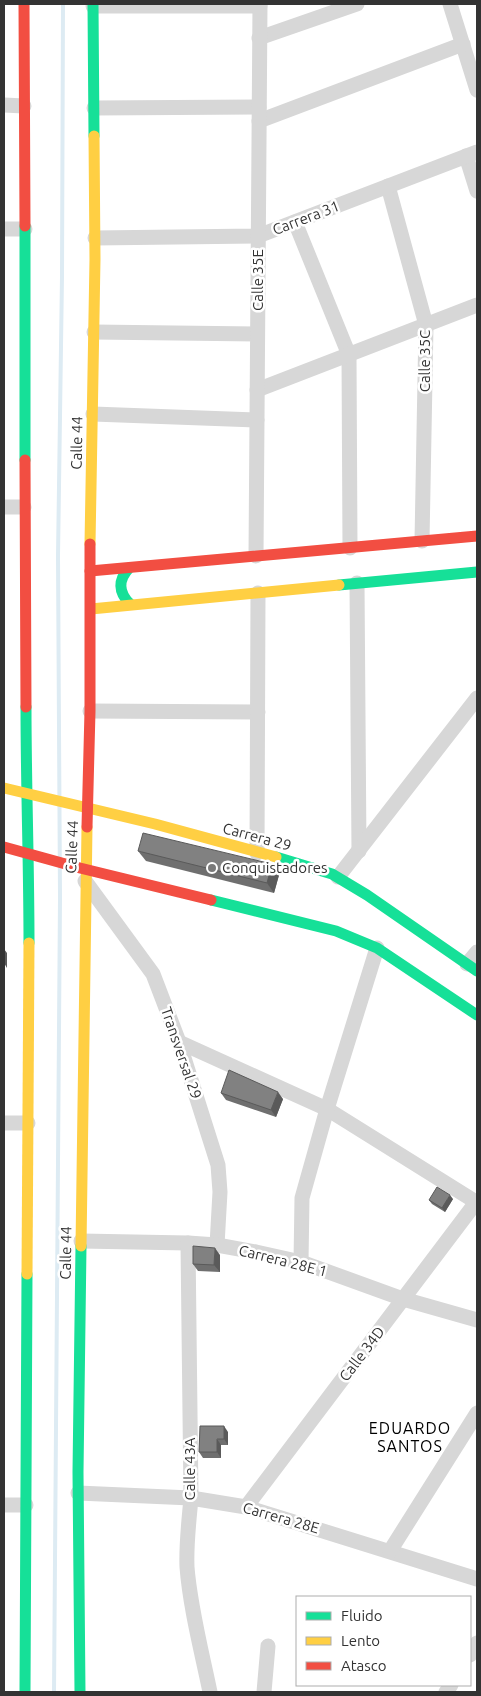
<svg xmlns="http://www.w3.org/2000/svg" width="481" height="1696" viewBox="0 0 481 1696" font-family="Ubuntu,sans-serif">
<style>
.water{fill:#ddebf3}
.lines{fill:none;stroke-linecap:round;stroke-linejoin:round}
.street{stroke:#d7d7d7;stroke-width:15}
.fast{stroke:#16e098;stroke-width:11}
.slow{stroke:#ffcf43;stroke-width:11}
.jam{stroke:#f24e42;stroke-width:11}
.wall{fill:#6f6f6f}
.shaded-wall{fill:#5a5a5a}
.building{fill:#818181;stroke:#5a5a5a}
.poi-dot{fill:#7a7a7a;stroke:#fff;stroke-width:2}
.labels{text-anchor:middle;stroke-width:5;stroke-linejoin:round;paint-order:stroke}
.street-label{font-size:15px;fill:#333;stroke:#fff}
.poi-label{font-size:15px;fill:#333;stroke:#fff;text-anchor:start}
.neighbourhood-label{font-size:16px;letter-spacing:1px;fill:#000;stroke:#fff}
</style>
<rect width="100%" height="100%" fill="#fff"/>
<!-- water -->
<polygon class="water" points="61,4 65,4 64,276 60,556 62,898 56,1692 52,1692 58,898 56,556 60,276"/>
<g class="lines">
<!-- street -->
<g class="street">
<polyline points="450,4 477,90"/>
<polyline points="93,6 260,6"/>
<polyline points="259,38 357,4"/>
<polyline points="4,105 24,106"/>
<polyline points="94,108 259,107"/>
<polyline points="259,121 463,44"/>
<polyline points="466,156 477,191"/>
<polyline points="388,186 426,325 422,541"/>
<polyline points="295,222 349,355 350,548"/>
<polyline points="4,229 25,229"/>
<polyline points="95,238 258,236 477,152"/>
<polyline points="94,332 257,334"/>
<polyline points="257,390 477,305"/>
<polyline points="93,414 257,420"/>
<polyline points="4,507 24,507"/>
<polyline points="256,556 260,4"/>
<polyline points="357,583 359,851"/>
<polyline points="90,711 258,712"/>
<polyline points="257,853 258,593"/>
<polyline points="338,877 477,698"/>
<polyline points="85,881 153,974 179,1042 218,1165 220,1192 217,1245"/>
<polyline points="467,964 477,952"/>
<polyline points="179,1042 327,1109 476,1202"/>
<polyline points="4,1123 28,1123"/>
<polyline points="81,1241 188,1243 217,1245 256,1252 301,1262 403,1299 477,1320"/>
<path d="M188,1243L191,1498C189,1521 186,1544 187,1567C190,1607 202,1653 210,1692"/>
<polyline points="301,1262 302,1198 327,1109 377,948"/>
<polyline points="78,1493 191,1498 246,1507 477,1579"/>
<polyline points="4,1505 26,1505"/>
<polyline points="246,1507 477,1201"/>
<polyline points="390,1551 477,1413"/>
<polyline points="470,1655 477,1643"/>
<polyline points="264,1692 268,1646"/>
<polyline points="446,1692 451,1685"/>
</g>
<!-- fast -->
<g class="fast">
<polyline points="93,4 94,136"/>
<polyline points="25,226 25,460"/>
<path d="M129,568C118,580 118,592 130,604"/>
<polyline points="339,585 477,572"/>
<path d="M26,707C26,786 29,864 29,943"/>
<polyline points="276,857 332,874 367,895 477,971"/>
<polyline points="211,900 336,931 377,948 477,1015"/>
<polyline points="25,1692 27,1274"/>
<polyline points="80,1692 78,1472 81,1246"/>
</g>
<!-- slow -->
<g class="slow">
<polyline points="90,544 95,259 94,136"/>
<polyline points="91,609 339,585"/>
<polyline points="4,788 155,824 276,857"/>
<polyline points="81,1246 87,827"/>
<polyline points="27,1274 29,943"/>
</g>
<!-- jam -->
<g class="jam">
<polyline points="24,4 25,226"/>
<polyline points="25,460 26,707"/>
<polyline points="90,571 477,536"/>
<polyline points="87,827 90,711 90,544"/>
<polyline points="4,847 80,868 211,900"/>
</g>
</g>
<!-- wall -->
<g class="wall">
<polygon points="138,851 279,875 274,893 146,861"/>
<polygon points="221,1093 283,1099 276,1117 226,1100"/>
<polygon points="453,1199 445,1212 432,1204 429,1200"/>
<polygon points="220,1255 220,1272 198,1271 193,1264"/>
<polygon points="228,1432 228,1445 221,1445 221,1458 203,1458 199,1452"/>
</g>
<!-- shaded-wall -->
<g class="shaded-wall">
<polygon points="272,864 279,875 274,893 267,883"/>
<polygon points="4,949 7,953 7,968 4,963"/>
<polygon points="278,1092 283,1099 276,1117 271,1110"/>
<polygon points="450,1195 453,1199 445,1212 442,1208"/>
<polygon points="215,1248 220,1255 220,1272 214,1265"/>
<polygon points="224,1426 228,1432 228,1445 224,1439"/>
<polygon points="217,1439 221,1445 221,1458 217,1452"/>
</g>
<!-- building -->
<g class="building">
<polygon points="143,833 272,864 267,883 138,851"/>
<polygon points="229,1070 278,1092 271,1110 221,1093"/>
<polygon points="437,1187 450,1195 442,1208 429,1200"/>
<polygon points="193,1246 215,1248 214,1265 193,1264"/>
<polygon points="200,1426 224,1426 224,1439 217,1439 217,1452 199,1452"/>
</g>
<!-- markers -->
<circle class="poi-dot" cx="212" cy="868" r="5"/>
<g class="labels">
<!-- street labels -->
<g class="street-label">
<text transform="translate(306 218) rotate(-21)" y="5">Carrera 31</text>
<text transform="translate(258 280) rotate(-90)" y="5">Calle 35E</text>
<text transform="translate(425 361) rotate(-90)" y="5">Calle 35C</text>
<text transform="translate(77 443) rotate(-89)" y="5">Calle 44</text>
<text transform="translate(257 837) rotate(15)" y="5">Carrera 29</text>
<text transform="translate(72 847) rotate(-88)" y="5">Calle 44</text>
<text transform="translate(181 1053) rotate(71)" y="5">Transversal 29</text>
<text transform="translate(66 1253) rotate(-89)" y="5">Calle 44</text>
<text transform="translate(283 1261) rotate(14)" y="5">Carrera 28E 1</text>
<text transform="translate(362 1354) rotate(-53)" y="5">Calle 34D</text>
<text transform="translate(190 1469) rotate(-90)" y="5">Calle 43A</text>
<text transform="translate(281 1518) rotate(16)" y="5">Carrera 28E</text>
</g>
<!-- poi labels -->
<g class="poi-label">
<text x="222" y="873">Conquistadores</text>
</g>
<!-- neighbourhood labels -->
<g class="neighbourhood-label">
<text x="410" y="1434">EDUARDO<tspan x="410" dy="18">SANTOS</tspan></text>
</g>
</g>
<!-- border -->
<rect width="481" height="1696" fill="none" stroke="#333333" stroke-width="10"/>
<!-- legend -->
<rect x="296" y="1596" width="175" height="90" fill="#ffffff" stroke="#adadad"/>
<rect x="306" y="1612" width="25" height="8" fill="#16e098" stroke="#adadad"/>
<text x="341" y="1621" font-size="15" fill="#333333">Fluido</text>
<rect x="306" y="1637" width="25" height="8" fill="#ffcf43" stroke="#adadad"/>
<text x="341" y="1646" font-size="15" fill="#333333">Lento</text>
<rect x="306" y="1662" width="25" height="8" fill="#f24e42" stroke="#adadad"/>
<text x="341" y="1671" font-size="15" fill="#333333">Atasco</text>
</svg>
